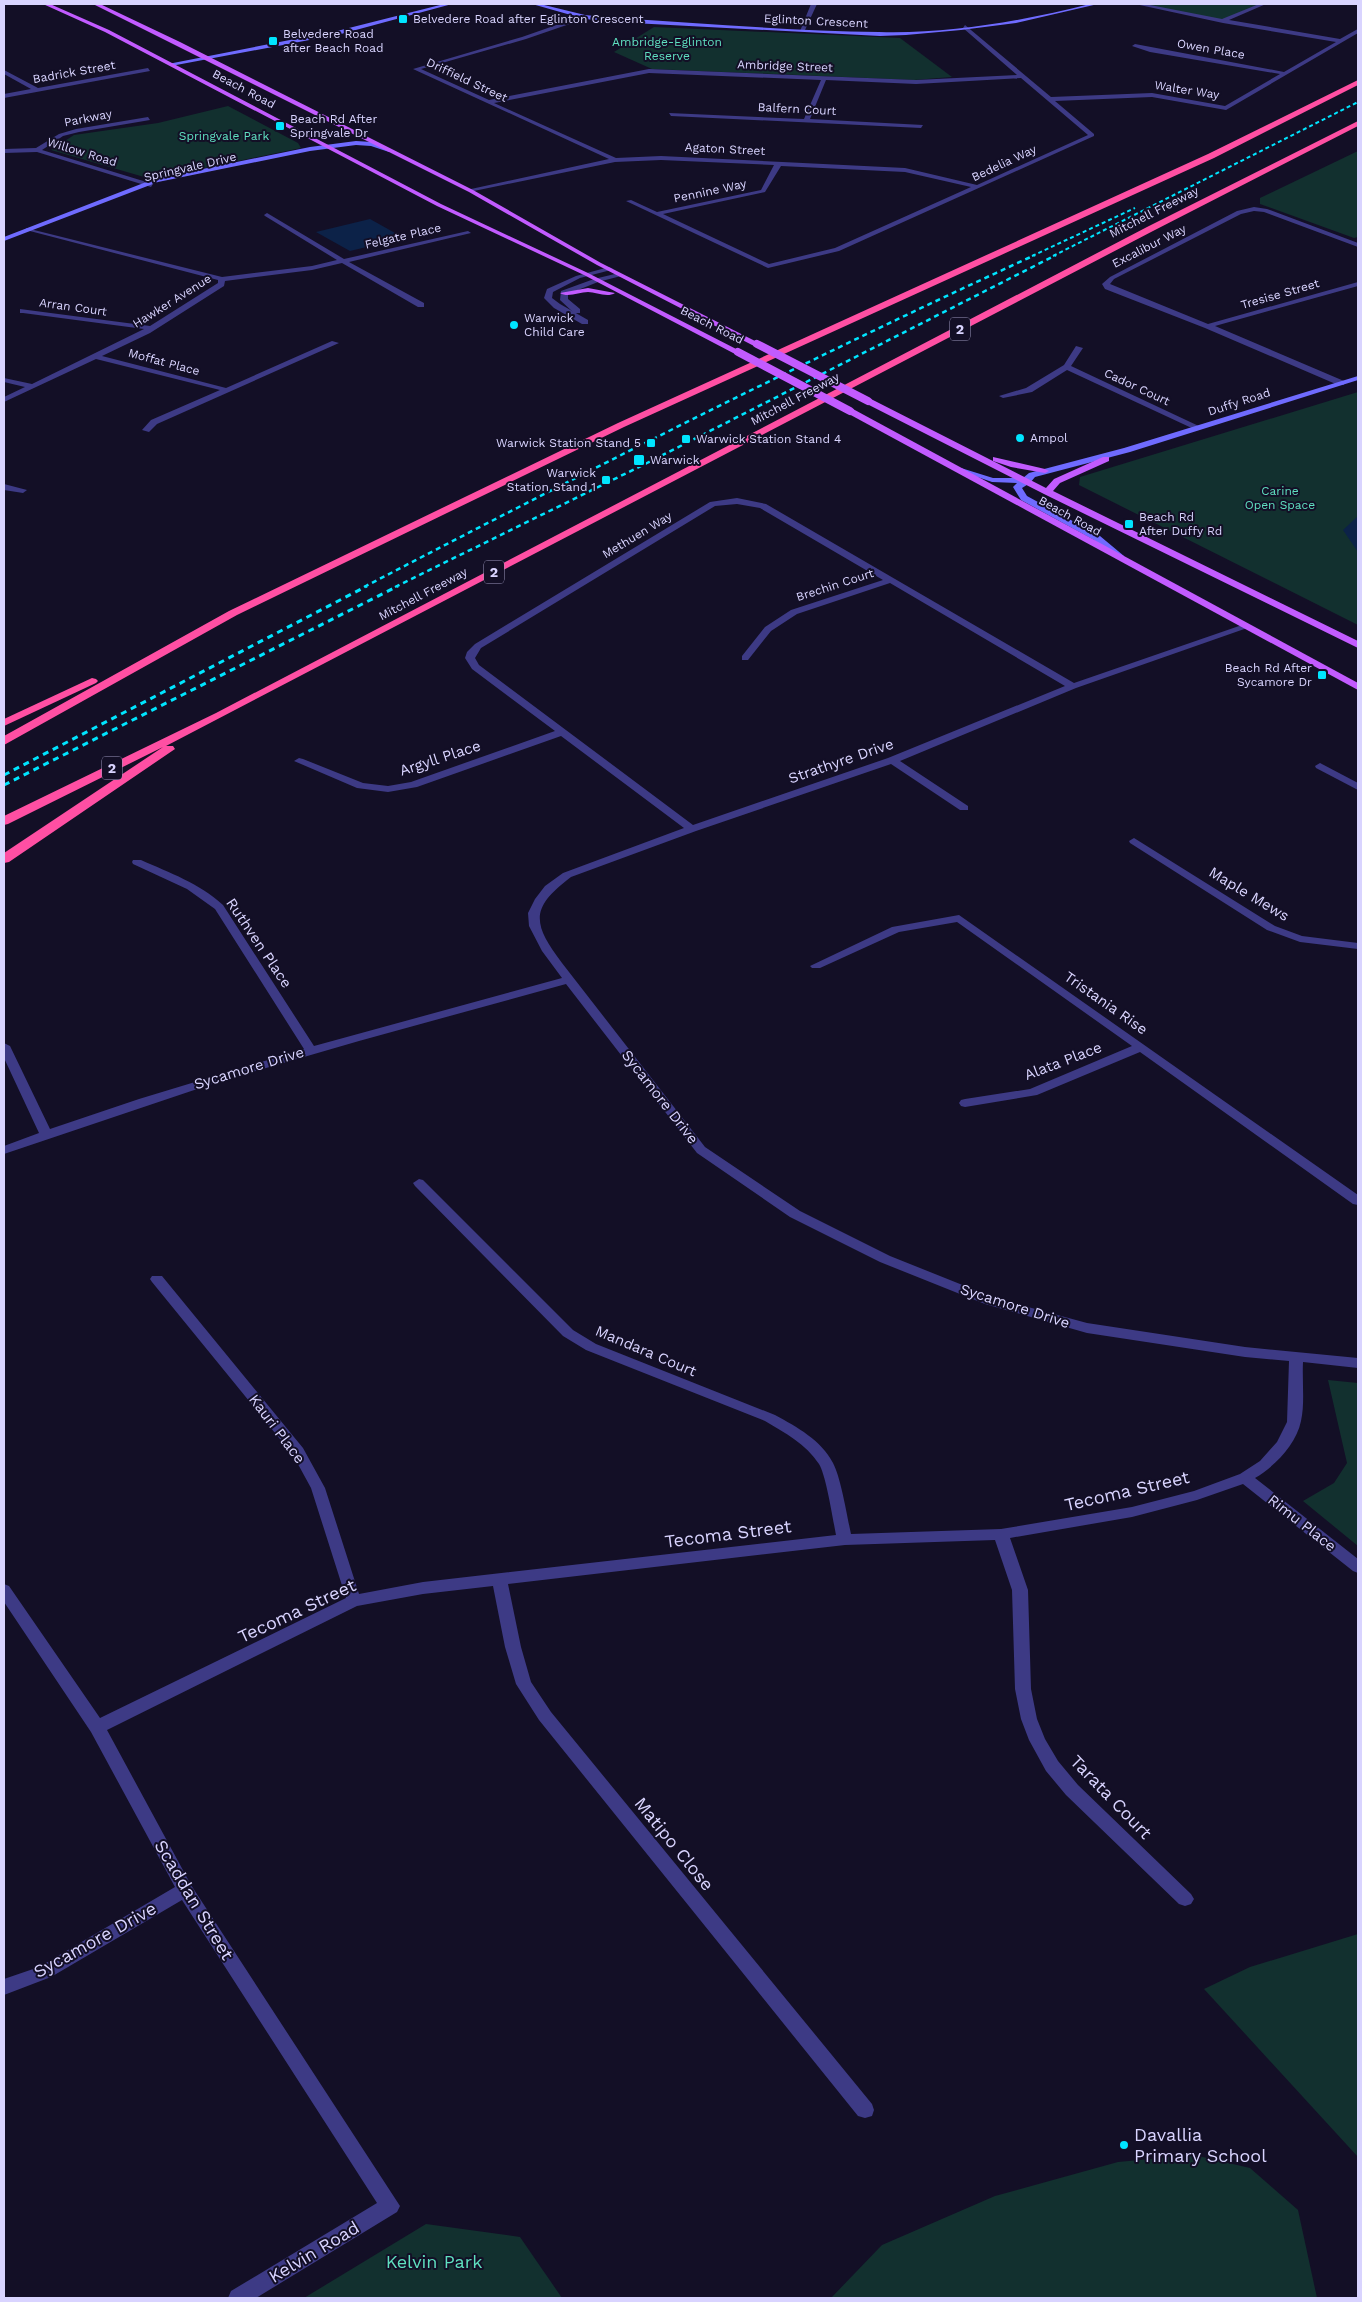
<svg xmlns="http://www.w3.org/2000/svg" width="1362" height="2302" viewBox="0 0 1362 2302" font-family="'Work Sans',sans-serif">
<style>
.green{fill:#12302f}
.water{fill:#0c2248}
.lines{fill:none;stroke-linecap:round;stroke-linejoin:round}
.street{fill:#3d3a85;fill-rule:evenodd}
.secondary{fill:#6f6bff;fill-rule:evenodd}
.primary{fill:#c25bff;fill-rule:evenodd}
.highway{fill:#ff4fa3;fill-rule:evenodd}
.rail-far2{stroke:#00e5ff;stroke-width:2;stroke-dasharray:4 3;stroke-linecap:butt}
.rail-far1{stroke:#00e5ff;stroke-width:2.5;stroke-dasharray:5 4;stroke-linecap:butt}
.rail{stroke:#00e5ff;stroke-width:3;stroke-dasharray:6 5;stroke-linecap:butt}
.primary-bridge{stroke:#c25bff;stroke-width:8}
.poi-dot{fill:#00e5ff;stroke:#130f26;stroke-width:2}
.labels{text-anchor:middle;stroke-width:4;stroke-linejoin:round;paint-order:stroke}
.far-poi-label{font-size:12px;fill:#d9d4ff;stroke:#130f26;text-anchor:start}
.far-street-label{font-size:12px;fill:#d9d4ff;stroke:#130f26}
.far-park-label{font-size:12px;fill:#5fe0c0;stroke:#130f26}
.shield{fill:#130f26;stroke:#9e99be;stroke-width:1}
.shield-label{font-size:14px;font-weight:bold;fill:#d9d4ff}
.street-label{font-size:15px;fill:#d9d4ff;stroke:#130f26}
.near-street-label{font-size:18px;fill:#d9d4ff;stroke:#130f26}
.near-poi-label{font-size:18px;fill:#d9d4ff;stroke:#130f26;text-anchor:start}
.near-park-label{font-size:18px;fill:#5fe0c0;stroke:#130f26}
</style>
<rect width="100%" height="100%" fill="#130f26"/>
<!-- green -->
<g class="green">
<polygon points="1138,4 1262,4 1223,21"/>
<polygon points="654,27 900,38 952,77 914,80 652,69 614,52"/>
<polygon points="228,106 298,143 301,148 151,179 51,150 74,135 158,123"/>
<polygon points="1358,151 1358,237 1354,238 1260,204 1260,198"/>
<polygon points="1358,392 1358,625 1079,485 1080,477"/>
<polygon points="1328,1380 1358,1383 1358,1546 1303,1501 1334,1483 1347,1463"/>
<polygon points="1358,1934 1358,2157 1204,1989 1250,1967"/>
<polygon points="1194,2155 1250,2168 1298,2210 1317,2298 831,2298 882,2245 995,2196 1118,2162"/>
<polygon points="426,2224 520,2237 562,2298 304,2298"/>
</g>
<!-- water -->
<g class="water">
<polygon points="370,219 404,238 350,251 316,232"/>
<polygon points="1358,516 1358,552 1343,530"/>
</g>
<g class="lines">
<!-- street -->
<g class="street">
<polygon points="811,4 817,4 805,30 800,31"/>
<path d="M1135,4H1145L1222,19L1259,4H1266L1229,20L1340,39L1356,30L1358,29V33L1226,110L1152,97L1055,101L1094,134V136L839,251L768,268L626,201L631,200L657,212L761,190L774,165L661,160L615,162L469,192V190L471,189L609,159L413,69L522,37L585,15L587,18L526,39L421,69L489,100L649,69L916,80L1017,75L963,28L965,25L1051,97L1152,93L1225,106L1280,74L1150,52L1132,46L1135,44L1284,72L1336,42L1223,23ZM649,73L821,80L804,119L669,113L671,116L921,128L923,125L810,119L826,80L916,84L1021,78L1088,135L977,185L905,168L661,156L616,158L494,103ZM781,166L905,172L971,187L835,248L769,264L663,214L765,192Z"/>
<polygon points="148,68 150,71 4,98 4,94 31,89 4,74 4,70 38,88"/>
<polygon points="148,117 150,120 79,132 63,136 42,150 153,184 151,187 37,152 4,153 4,149 36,148 59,134 76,129"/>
<polygon points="1254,207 1267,209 1358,243 1358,247 1264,212 1254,211 1241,214 1114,279 1110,284 1208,324 1358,282 1358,286 1215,326 1344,381 1344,385 1338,385 1205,328 1105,289 1102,284 1110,277 1237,211"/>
<polygon points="267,213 344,259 468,231 471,233 349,262 424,303 424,307 418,307 342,263 312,270 225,281 224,286 150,333 102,356 226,388 332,341 339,343 157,424 149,432 142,430 151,420 220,390 96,359 4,402 4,397 25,387 4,382 4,378 32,384 144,329 23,313 20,313 20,309 150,326 218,283 218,280 26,230 26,228 222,277 312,266 337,260 265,216 264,215"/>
<polygon points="609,267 613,269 611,270 580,278 553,292 552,298 560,304 588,320 588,324 582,324 554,308 544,298 547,289 576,276"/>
<polygon points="619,273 623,275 621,276 598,282 568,294 568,299 580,309 580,313 574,313 560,300 561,291 594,279"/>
<polygon points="1076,346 1083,348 1071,366 1203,428 1196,430 1067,370 1032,392 1003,398 999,396 1026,388 1064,365"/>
<polygon points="4,484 27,490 23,493 4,490"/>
<path d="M737,498L766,504L1074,683L1242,625L1245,624L1250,627L1076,688L900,761L968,806V810H960L891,764L696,831L571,877C530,908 532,923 562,963L705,1147L800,1211L890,1256L995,1298L1087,1323L1245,1347L1358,1358V1368L1303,1362C1302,1381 1305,1403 1301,1421C1296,1445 1275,1466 1255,1478L1358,1559V1573L1353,1571L1243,1484L1197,1500L1132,1517L1010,1538L1028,1590L1031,1689L1037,1719L1045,1739L1058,1761L1078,1785L1191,1894L1194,1899L1191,1904L1185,1906L1179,1904L1066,1795L1046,1771L1029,1740L1021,1719L1015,1689L1012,1590L995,1540L845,1545L508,1584L521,1647L531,1682L551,1712L872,2104L874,2110L872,2116L865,2118L858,2116L539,1720L516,1684L505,1647L493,1586L423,1594L357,1606L107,1730L191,1885L400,2206L397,2212L256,2298H228L231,2291L377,2203L182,1900L51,1977L4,1995V1979L39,1967L175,1887L91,1732L4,1602V1584L9,1586L100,1718L346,1598L311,1488L293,1455L152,1282L150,1279L152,1276H162L303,1448L325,1488L359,1594L423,1582L836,1535C833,1520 826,1475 819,1464C806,1444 785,1433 765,1421L586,1350L563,1336L415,1186L413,1183L419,1179L423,1180L573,1330L596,1344L775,1415C797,1427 821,1440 833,1463C841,1478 847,1516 851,1534L1001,1529L1132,1507L1194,1491L1240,1474L1260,1461L1277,1442L1287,1422L1289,1361L1245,1357L1087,1333L985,1304L880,1262L790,1217L697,1153L566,984L359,1041L218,1082L4,1154V1146L39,1133L4,1058V1043L10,1046L50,1129L139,1099L304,1049L215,909L187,889L133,864L132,862L133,860H141C170,873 199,883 223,905L314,1046L562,978L542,951L529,926L528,913L535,899L545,886L563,873L684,828L561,736L417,787L388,792L357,788L294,761L299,758L303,759L363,783L388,786L411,782L555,731L472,669L465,658L467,652L475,644L710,502ZM737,504L760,508L883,580L791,610L765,627L742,656V660H748L771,631L797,614L890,583L1065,686L888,758L693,825L479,665L475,658L481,648L715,506Z"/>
<polygon points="1320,763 1358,783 1358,790 1316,768 1315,766"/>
<polygon points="1134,838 1275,926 1302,936 1358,943 1358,949 1300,942 1267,930 1130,843 1129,841"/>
<polygon points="959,915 1358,1195 1358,1205 1353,1204 1140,1052 1037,1095 965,1107 961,1106 959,1103 961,1100 965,1099 1030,1089 1132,1046 957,922 899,932 820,968 812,968 810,966 892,927"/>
</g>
<!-- secondary -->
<g class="secondary">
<polygon points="444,4 452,4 341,34 171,66 168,64 341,30"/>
<path d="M532,4H540L585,15L614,18C702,23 791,31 879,32C950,34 1022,21 1090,4H1098L1016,23L961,30L906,35L880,36L614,22L585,19Z"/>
<polygon points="356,141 372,142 392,150 389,152 371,146 356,145 310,151 158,182 4,241 4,237 154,179 310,147"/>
<polygon points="1358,376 1358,380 1130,452 1035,477 1030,483 1022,488 1027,496 1100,536 1124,556 1124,560 1121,561 1094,540 1021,500 1013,487 1017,483 992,482 957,470 961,468 993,478 1023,478 1029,473 1124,448"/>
</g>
<!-- primary -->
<g class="primary">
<polygon points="43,4 50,4 109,30 441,204 588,273 742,352 735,354 584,275 437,206 105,32"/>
<polygon points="93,4 100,4 180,42 473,190 601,263 761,344 754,346 597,265 469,192"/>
<path d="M588,288L615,293C607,298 596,292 588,292C579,292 568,298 560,293Z"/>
<polygon points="865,399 871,399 1046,488 1054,479 1103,457 1109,457 1109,461 1060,483 1053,491 1358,641 1358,648 1044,494 865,403"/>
<polygon points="847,409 853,409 1358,683 1358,690 847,413"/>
<polygon points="993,457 1045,469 1049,471 1045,473 1011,467 993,461"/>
</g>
<!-- highway -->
<g class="highway">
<polygon points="1358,80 1358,85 1214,158 624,427 237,615 4,745 4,736 229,611 618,423 1208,154"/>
<polygon points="1358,121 1358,126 1153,231 166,746 173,746 175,749 9,862 4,863 4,853 163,747 8,824 4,825 4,816 216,713 1147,227"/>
<polygon points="92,678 96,679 98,681 96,683 4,726 4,719"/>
</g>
<!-- rail-far2 -->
<g class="rail-far2">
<polyline points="1032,256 1135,208"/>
<polyline points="1053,256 1358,102"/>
</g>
<!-- rail-far1 -->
<g class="rail-far1">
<path d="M364,587C585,472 808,359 1035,255"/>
<polyline points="395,587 647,463 1056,255"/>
</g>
<!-- rail -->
<g class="rail">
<polyline points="4,775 367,586"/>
<polyline points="4,785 398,586"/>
</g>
<!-- primary-bridge -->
<g class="primary-bridge">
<polyline points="757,344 868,401"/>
<polyline points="738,352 850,411"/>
</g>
</g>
<!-- markers -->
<g class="poi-dot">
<rect x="398" y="14" width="10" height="10" rx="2.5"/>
<rect x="268" y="36" width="10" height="10" rx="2.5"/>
<rect x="275" y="121" width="10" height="10" rx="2.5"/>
<circle cx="514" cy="325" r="5"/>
<circle cx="1020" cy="438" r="5"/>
<rect x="681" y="434" width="10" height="10" rx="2.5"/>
<rect x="646" y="438" width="10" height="10" rx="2.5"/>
<rect x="633" y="454" width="12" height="12" rx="2.5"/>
<rect x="601" y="475" width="10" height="10" rx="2.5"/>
<rect x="1124" y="519" width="10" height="10" rx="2.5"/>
<rect x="1317" y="670" width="10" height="10" rx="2.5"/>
<circle cx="1124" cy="2145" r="5"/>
</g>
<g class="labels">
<!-- far-poi labels -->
<g class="far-poi-label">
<text x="413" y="23">Belvedere Road after Eglinton Crescent</text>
<text x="283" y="38">Belvedere Road<tspan x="283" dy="14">after Beach Road</tspan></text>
<text x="290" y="123">Beach Rd After<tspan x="290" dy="14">Springvale Dr</tspan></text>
<text x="524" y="322">Warwick<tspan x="524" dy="14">Child Care</tspan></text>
<text x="1030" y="442">Ampol</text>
<text x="696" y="443">Warwick Station Stand 4</text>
<text x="641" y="447" text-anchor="end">Warwick Station Stand 5</text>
<text x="650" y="464">Warwick</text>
<text x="596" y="477" text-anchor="end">Warwick<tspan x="596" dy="14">Station Stand 1</tspan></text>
<text x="1139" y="521">Beach Rd<tspan x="1139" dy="14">After Duffy Rd</tspan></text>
<text x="1312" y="672" text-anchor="end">Beach Rd After<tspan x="1312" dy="14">Sycamore Dr</tspan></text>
</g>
<!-- far-street labels -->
<g class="far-street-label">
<text transform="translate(816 21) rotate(3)" y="4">Eglinton Crescent</text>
<text transform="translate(1211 49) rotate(10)" y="4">Owen Place</text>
<text transform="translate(785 66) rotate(2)" y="4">Ambridge Street</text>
<text transform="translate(74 72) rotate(-10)" y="4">Badrick Street</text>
<text transform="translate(467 80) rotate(25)" y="4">Driffield Street</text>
<text transform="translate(244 89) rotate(28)" y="4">Beach Road</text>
<text transform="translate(1187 90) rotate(9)" y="4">Walter Way</text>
<text transform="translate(797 109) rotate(3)" y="4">Balfern Court</text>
<text transform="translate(88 118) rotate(-11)" y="4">Parkway</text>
<text transform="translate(725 149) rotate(3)" y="4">Agaton Street</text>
<text transform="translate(82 152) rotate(17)" y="4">Willow Road</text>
<text transform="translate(1004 163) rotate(-25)" y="4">Bedelia Way</text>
<text transform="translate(190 167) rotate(-13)" y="4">Springvale Drive</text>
<text transform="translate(710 191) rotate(-12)" y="4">Pennine Way</text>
<text transform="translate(1154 212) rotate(-27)" y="4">Mitchell Freeway</text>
<text transform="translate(403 236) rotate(-13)" y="4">Felgate Place</text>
<text transform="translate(1149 246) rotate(-27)" y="4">Excalibur Way</text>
<text transform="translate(1280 294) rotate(-16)" y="4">Tresise Street</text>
<text transform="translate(172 301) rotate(-32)" y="4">Hawker Avenue</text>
<text transform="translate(73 307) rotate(8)" y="4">Arran Court</text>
<text transform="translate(712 325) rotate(27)" y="4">Beach Road</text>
<text transform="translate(164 362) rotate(15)" y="4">Moffat Place</text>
<text transform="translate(1137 387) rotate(25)" y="4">Cador Court</text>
<text transform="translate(795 399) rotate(-28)" y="4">Mitchell Freeway</text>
<text transform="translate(1239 402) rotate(-18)" y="4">Duffy Road</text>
<text transform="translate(1070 516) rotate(29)" y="4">Beach Road</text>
<text transform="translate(637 535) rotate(-31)" y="4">Methuen Way</text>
<text transform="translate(835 585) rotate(-18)" y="4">Brechin Court</text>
<text transform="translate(423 594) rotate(-28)" y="4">Mitchell Freeway</text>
</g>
<!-- far-park labels -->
<g class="far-park-label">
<text x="667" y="46">Ambridge-Eglinton<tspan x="667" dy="14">Reserve</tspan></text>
<text x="224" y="140">Springvale Park</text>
<text x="1280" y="495">Carine<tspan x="1280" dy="14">Open Space</tspan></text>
</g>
<!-- shield labels -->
<g class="shield">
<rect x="950" y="317.5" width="20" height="23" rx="4"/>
<rect x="484" y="560.5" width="20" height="23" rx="4"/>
<rect x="102" y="756.5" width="20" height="23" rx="4"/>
</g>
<g class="shield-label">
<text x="960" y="334">2</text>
<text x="494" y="577">2</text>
<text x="112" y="773">2</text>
</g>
<!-- street labels -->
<g class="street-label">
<text transform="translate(440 758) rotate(-18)" y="5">Argyll Place</text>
<text transform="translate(841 761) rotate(-19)" y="5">Strathyre Drive</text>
<text transform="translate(1249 894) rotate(31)" y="5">Maple Mews</text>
<text transform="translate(259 943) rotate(56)" y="5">Ruthven Place</text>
<text transform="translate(1106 1003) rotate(35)" y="5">Tristania Rise</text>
<text transform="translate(1063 1061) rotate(-21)" y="5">Alata Place</text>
<text transform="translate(249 1068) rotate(-17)" y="5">Sycamore Drive</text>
<text transform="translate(660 1097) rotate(52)" y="5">Sycamore Drive</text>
<text transform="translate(1015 1306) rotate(18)" y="5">Sycamore Drive</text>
<text transform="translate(646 1351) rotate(23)" y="5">Mandara Court</text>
<text transform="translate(277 1429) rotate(53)" y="5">Kauri Place</text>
<text transform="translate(1302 1523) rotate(38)" y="5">Rimu Place</text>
</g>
<!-- near-street labels -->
<g class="near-street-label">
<text transform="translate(1127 1491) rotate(-13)" y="6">Tecoma Street</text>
<text transform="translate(728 1534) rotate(-7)" y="6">Tecoma Street</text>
<text transform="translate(297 1611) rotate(-25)" y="6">Tecoma Street</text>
<text transform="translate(1111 1797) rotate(46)" y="6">Tarata Court</text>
<text transform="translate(674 1844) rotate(51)" y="6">Matipo Close</text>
<text transform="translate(194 1900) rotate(59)" y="6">Scaddan Street</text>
<text transform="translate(95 1940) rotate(-29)" y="6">Sycamore Drive</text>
<text transform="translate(314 2252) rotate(-31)" y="6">Kelvin Road</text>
</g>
<!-- near-poi labels -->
<g class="near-poi-label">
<text x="1134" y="2141">Davallia<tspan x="1134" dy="21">Primary School</tspan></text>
</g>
<!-- near-park labels -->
<g class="near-park-label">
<text x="434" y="2268">Kelvin Park</text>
</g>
</g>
<!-- border -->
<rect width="1362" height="2302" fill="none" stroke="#d9d4ff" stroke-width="10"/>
</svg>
